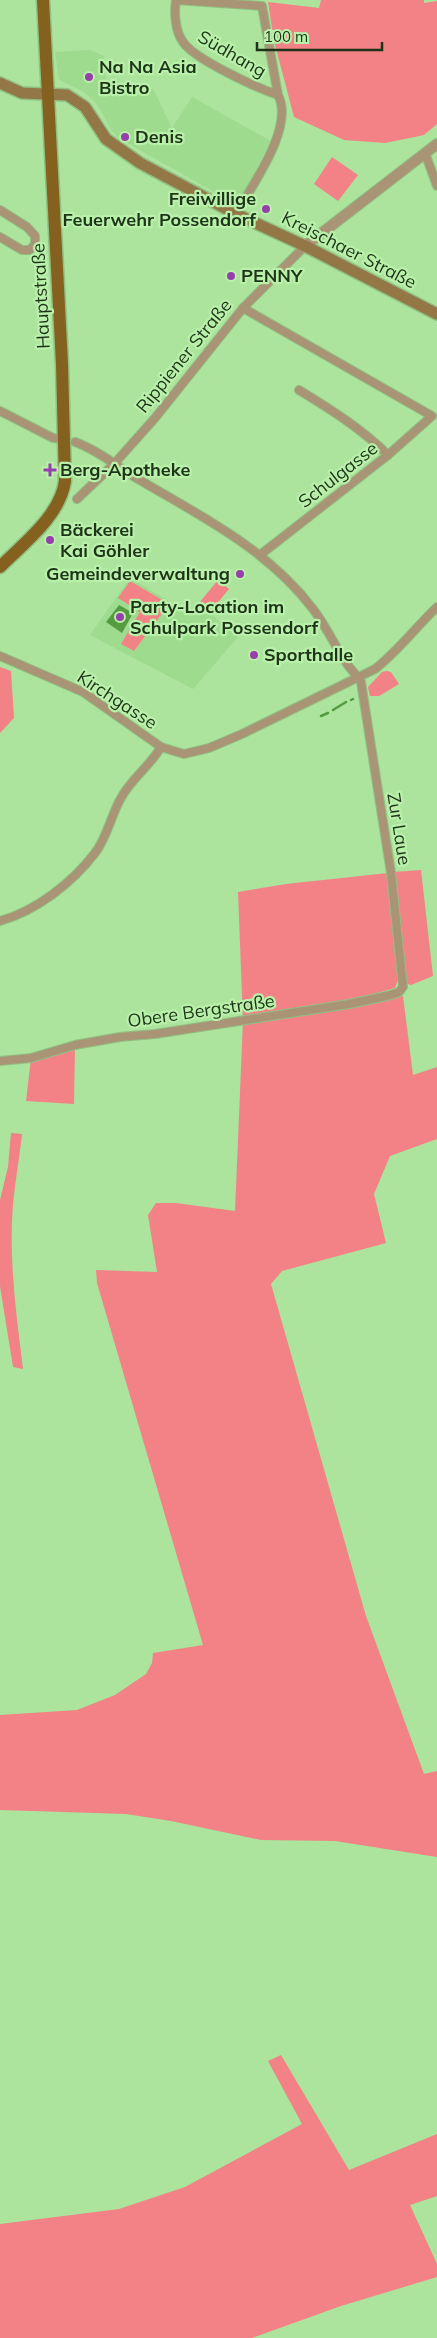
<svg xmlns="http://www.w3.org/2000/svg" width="437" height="2338" viewBox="0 0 437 2338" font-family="Mulish,sans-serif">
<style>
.built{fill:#9fdb8f}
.green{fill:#f28286}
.water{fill:#549c3f}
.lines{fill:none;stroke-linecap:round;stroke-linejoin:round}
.stream{stroke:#549c3f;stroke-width:2.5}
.minor-casing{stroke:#90c082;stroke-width:10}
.tertiary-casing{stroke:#90c082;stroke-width:12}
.secondary-casing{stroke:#90c082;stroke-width:14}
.primary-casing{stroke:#90c082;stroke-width:15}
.minor{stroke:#a99576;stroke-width:8}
.tertiary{stroke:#a99576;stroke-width:10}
.secondary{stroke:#947747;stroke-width:11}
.primary{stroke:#85611f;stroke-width:12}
.poi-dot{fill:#963fab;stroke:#b9f0aa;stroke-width:2}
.labels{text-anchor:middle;stroke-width:4.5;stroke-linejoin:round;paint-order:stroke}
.street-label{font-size:18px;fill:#1e3418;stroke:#b9f0aa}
.poi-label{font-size:18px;font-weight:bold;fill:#1e3418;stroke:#b9f0aa;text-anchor:start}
</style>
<rect width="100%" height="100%" fill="#ace39d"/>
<!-- built -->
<g class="built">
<polygon points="90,50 104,56 106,80 118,79 119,91 153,89 172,128 192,97 271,141 237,205 117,137 111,130 100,109 93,100 84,92 59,80 55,52"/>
<polygon points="130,578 189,613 197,602 238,637 193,689 90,635"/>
</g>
<!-- green -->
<g class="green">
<polygon points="321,0 424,0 424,3 437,1 437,124 424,135 385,143 344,140 294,117 274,41 268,2 319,8"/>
<polygon points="332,157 358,175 338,201 314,184"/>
<polygon points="218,580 229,589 210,612 199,603"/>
<polygon points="130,581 169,604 134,651 121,644 140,612 118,598"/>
<polygon points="0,667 11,671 14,718 0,733"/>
<polygon points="387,671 391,672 399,684 379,696 370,696 368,687 382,672"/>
<polygon points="421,870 433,976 411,985 405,983 393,872"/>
<polygon points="388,873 399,977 395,988 299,1015 351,1008 403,996 413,1075 437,1067 437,1139 390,1156 374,1194 386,1243 282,1271 271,1284 366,1616 424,1774 437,1771 437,1857 335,1841 261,1840 171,1821 126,1814 0,1810 0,1715 77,1710 115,1695 146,1674 152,1663 153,1653 203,1645 97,1283 96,1270 157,1272 148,1215 156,1203 176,1203 235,1211 243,1021 238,892 286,884"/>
<polygon points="75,1045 74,1104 26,1101 31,1058"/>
<path d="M11,1133L22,1134C19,1162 13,1192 12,1221C10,1270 17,1320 23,1369L13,1367L0,1286V1200L8,1167Z"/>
<polygon points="281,2055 349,2170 437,2134 437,2196 410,2205 437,2264 437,2277 341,2306 252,2338 0,2338 0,2224 119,2209 185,2187 302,2124 268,2061"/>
</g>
<!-- water -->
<polygon class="water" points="119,605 133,613 122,633 106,622"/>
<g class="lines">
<!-- stream -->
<g class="stream">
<polyline points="351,700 353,699"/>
<polyline points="333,710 346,702"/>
<polyline points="321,716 328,713"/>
</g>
<defs>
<g id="minor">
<polyline points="425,153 437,186"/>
<polyline points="0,210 27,227 35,236 35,244 30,250 22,250 0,237"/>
<path d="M236,214C252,185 295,127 278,95L262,6L176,0C174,13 175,31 183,42C194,59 257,88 278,95"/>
<polyline points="243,308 432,416 388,455 260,555"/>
<path d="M299,390C330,409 362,429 388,455"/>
<polyline points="0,411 53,438 65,439"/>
<polyline points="77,499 114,464 155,418 243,308 305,246"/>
<path d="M0,656L83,692L161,747L184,754L209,748L242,734L375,669C398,651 416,627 437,607"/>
<path d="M0,921C36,911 72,883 95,853C107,838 111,815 121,798C131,779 150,766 161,747"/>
<path d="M0,1061L31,1058L75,1045L120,1037L155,1034L349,1004L391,995L399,992L403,987L391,873L361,682C357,675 351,670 347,664C335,646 326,626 313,609C269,551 205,518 143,482C120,469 100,451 75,442"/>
</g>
<polyline id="tertiary" points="305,246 437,144"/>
<polyline id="secondary" points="0,83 22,93 67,95 85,107 106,139 140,163 236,214 305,246 437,314"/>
<path id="primary" d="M0,567C24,543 60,516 65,481L62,364L43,0"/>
</defs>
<!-- minor casing -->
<use href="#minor" class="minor-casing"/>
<!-- tertiary casing -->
<use href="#tertiary" class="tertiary-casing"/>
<!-- secondary casing -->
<use href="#secondary" class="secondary-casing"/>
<!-- primary casing -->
<use href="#primary" class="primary-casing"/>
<!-- minor -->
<use href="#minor" class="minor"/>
<!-- tertiary -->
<use href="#tertiary" class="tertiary"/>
<!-- secondary -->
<use href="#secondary" class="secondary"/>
<!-- primary -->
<use href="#primary" class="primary"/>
</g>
<!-- markers -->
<g class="poi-dot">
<circle cx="89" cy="77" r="5"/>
<circle cx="125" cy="137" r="5"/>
<circle cx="266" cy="209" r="5"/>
<circle cx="231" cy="276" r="5"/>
<path d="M47.5 462.5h5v5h5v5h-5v5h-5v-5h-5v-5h5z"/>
<circle cx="50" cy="540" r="5"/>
<circle cx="240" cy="574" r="5"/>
<circle cx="120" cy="617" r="5"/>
<circle cx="254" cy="655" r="5"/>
</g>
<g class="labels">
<!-- street labels -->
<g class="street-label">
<text transform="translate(232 54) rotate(30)" y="6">Südhang</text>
<text transform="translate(349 250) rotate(27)" y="6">Kreischaer Straße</text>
<text transform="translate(41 296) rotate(-93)" y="6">Hauptstraße</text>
<text transform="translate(184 356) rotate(-51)" y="6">Rippiener Straße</text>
<text transform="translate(338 475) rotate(-38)" y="6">Schulgasse</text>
<text transform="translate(117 700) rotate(33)" y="6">Kirchgasse</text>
<text transform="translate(399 829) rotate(81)" y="6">Zur Laue</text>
<text transform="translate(201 1011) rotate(-8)" y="6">Obere Bergstraße</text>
</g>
<!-- poi labels -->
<g class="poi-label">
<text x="99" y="73">Na Na Asia<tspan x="99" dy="21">Bistro</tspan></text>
<text x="135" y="143">Denis</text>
<text x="256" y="205" text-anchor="end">Freiwillige<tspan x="256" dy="21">Feuerwehr Possendorf</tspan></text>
<text x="241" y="282">PENNY</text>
<text x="60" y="476">Berg-Apotheke</text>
<text x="60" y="536">Bäckerei<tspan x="60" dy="21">Kai Göhler</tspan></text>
<text x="230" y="580" text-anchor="end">Gemeindeverwaltung</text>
<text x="130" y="613">Party-Location im<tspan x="130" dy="21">Schulpark Possendorf</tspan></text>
<text x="264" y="661">Sporthalle</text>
</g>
</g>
<!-- scale -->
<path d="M257 42v8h125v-8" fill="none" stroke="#1e3418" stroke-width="2.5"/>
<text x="264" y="42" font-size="15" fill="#1e3418" stroke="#b9f0aa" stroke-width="4" paint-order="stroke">100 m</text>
</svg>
